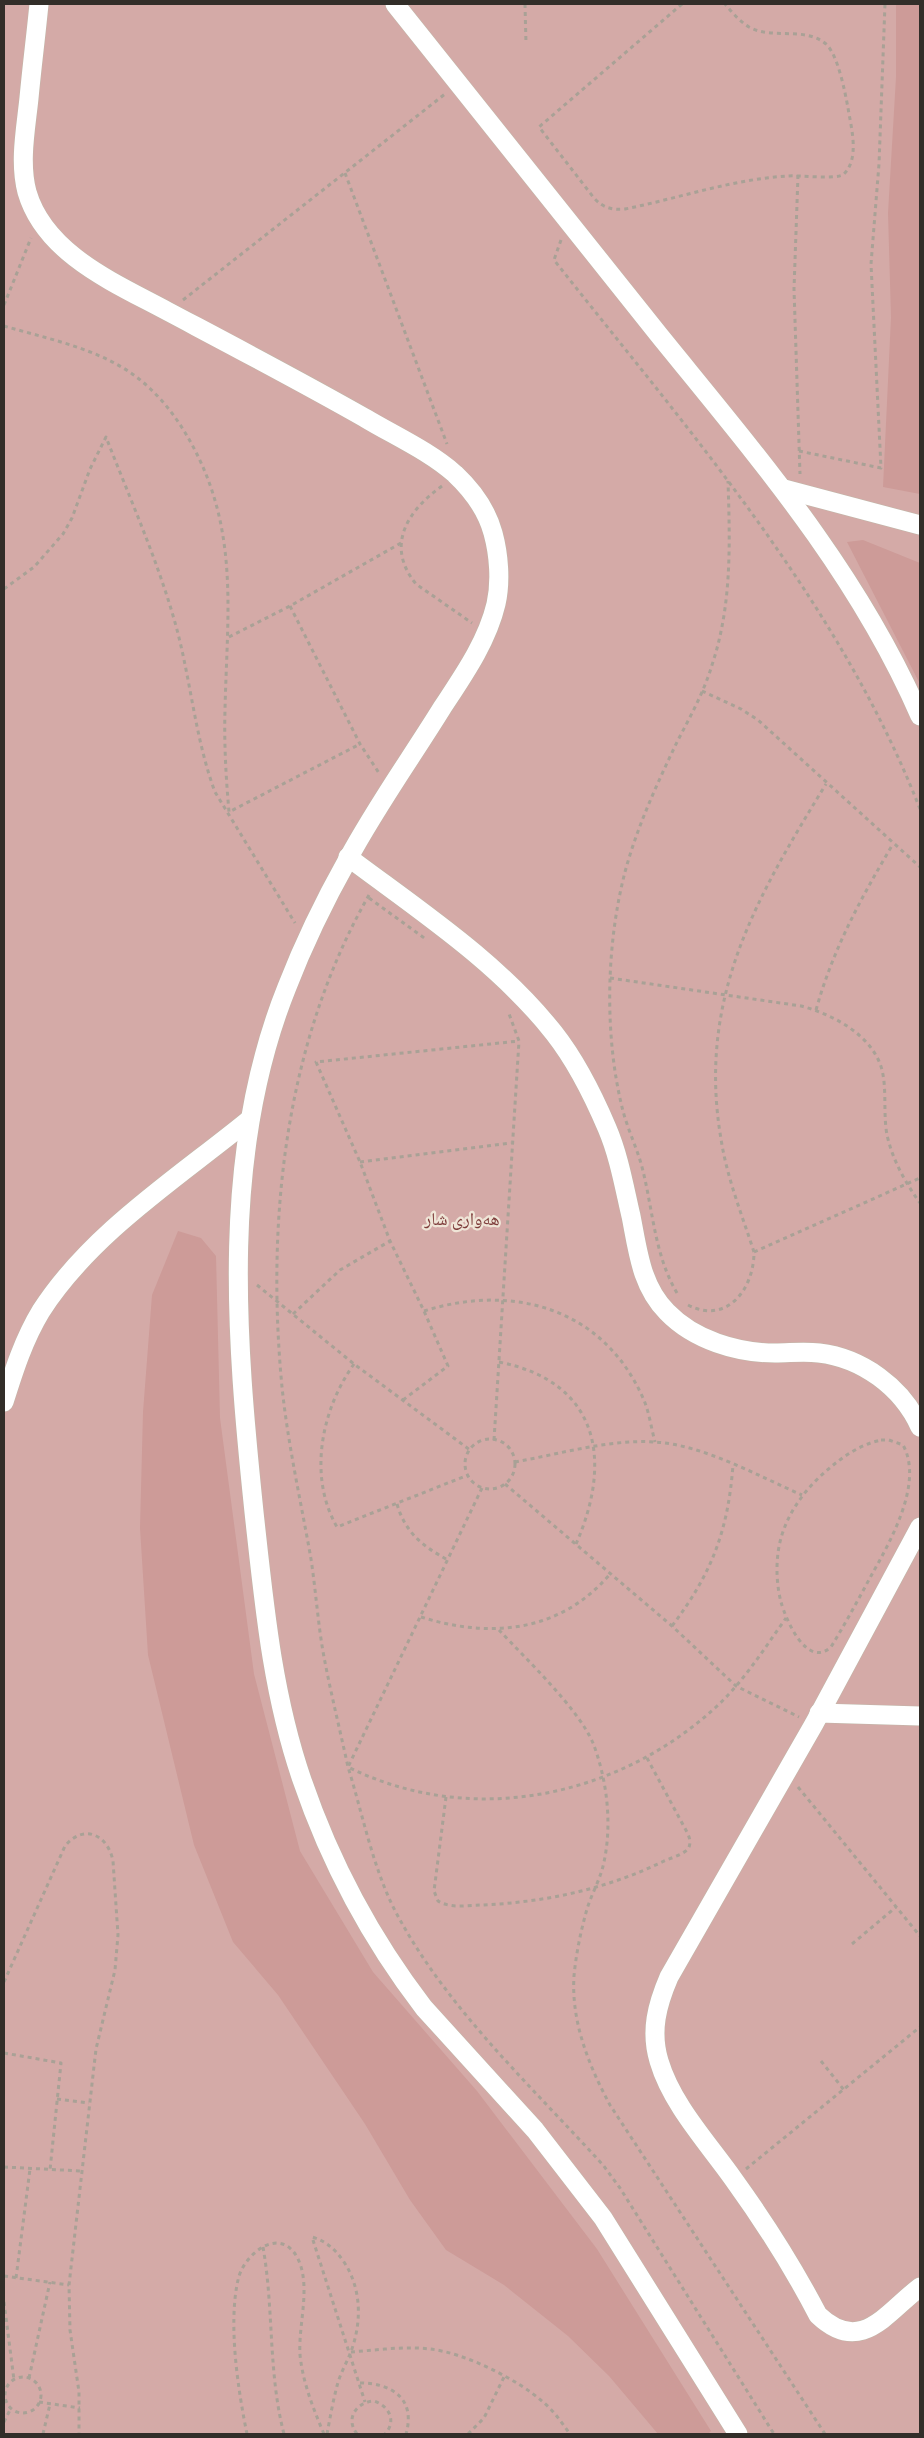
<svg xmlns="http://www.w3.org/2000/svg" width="924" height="2438" viewBox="0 0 924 2438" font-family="Ubuntu,'Noto Naskh Arabic',sans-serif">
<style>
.green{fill:#d4aaa7}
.forest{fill:#cd9b98}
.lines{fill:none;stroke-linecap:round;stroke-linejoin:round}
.minor-casing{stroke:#c0b7a9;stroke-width:20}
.path{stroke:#a9a196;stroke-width:3;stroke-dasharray:4 4;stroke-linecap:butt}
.minor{stroke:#fff;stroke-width:19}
.labels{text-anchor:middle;stroke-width:4.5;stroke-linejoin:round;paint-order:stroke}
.park-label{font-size:18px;fill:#7e3d3b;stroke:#efe5d7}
</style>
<rect width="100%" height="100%" fill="#efe5d7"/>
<!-- green -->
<rect class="green" x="4" y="4" width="916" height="2430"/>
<!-- forest -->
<g class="forest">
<polygon points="896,4 920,4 920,494 883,487 891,317 888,213 896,77"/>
<polygon points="863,540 920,563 920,684 847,542"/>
<polygon points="178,1231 201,1238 216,1256 220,1418 254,1674 300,1851 373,1972 477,2091 597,2249 711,2431 708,2434 658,2434 609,2376 568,2336 504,2285 446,2250 410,2200 365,2124 278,1995 233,1942 194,1845 148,1655 140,1528 143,1412 152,1295"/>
</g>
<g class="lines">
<defs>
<g id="minor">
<path d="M39,4C36,35 32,66 29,98C26,128 19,162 27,192C45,254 115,283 167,311C233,346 300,381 365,418C395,436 429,451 455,474C472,490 487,511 493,533C499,555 501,582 496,604C487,642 463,676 442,708C411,758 376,807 348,859C325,900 304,943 287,987C220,1153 236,1339 254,1512C264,1603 272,1693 302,1780C330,1862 371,1939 424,2008L535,2130L603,2218L738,2434"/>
<path d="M395,4C483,114 570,225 659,335C757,456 857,571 920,716"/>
<polyline points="784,489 920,525"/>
<path d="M348,857C420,911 498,962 554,1033C576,1061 593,1095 607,1128C619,1156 624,1186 631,1216C638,1251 641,1286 667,1312C694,1340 737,1353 775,1353C790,1353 804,1351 819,1353C862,1358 902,1387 920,1427"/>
<path d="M4,1402C14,1370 24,1339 41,1311C91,1233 179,1177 250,1119"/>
<path d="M920,1527L814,1724L669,1977C657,2005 650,2031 659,2061C672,2105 708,2143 734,2180C765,2223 793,2267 818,2315C861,2356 887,2312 920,2287"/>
<polyline points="819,1713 920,1716"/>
</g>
</defs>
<!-- minor casing -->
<use href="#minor" class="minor-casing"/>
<!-- path -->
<g class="path">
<polyline points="525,4 526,44"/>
<path d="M682,4L539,127L594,198C603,208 612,210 625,209C680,198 733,179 788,176C800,175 838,180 844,174C860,158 851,127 848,108C845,92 838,55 826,44C805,26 772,40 749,27C739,21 732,12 725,4"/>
<polyline points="345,173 447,444"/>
<polyline points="798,175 794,289 800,474"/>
<path d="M561,240L554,260C690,432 839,602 920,809"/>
<polyline points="183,300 445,94"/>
<polyline points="4,305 31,238"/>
<path d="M4,326C45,338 91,347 128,371C154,388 175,414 190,441C240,530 227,614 225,710C224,744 226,778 229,812L360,744"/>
<polyline points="799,451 881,468 871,264 879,164 885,4"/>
<path d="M442,486C407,511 385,546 416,584L472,623"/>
<path d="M4,589L34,567L63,534L72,518L90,469L106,437C130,499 158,561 176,626C191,681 195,738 215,792L295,923"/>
<polyline points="290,606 360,744 379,773"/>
<polyline points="229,637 290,606 401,543"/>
<polyline points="702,691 741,709 758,720 920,867"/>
<path d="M369,895C285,1042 266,1220 282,1387C288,1445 301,1502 311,1559C316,1592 318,1625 324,1657C331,1694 340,1730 348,1767C471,1828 617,1798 716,1707C744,1681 764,1649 786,1618"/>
<polyline points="369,898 427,940"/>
<path d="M610,978L801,1006C832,1014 873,1035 882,1070C887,1090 883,1113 887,1135C893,1161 905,1182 920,1203"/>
<path d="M816,1010C833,949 861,898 893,844"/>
<polyline points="360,1162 511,1143"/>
<polyline points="754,1252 920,1178"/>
<polyline points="257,1285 354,1364 470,1450"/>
<path d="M677,1293C654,1254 653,1209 642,1167C637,1148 628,1130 623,1111C604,1037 606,945 625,872C637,827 657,784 677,742C690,717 704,692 712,665C732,605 730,544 728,481"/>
<path d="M688,1305C727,1325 754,1289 754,1252C742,1215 727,1178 721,1139C697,999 756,898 826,784"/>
<path d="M424,1311C513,1283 603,1308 643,1398C649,1411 651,1427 655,1442"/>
<polyline points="293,1314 340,1270 390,1241"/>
<path d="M499,1362C599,1382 613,1460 576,1544"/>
<path d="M354,1364C321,1410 308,1477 337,1527L468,1475"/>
<polyline points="403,1400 448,1366 424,1311 390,1241 360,1162 316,1062 519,1041"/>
<circle cx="490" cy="1464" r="25"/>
<polyline points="494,1440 519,1041 508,1011"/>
<path d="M881,1440H889L903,1445C924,1483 890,1542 871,1576C858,1600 845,1624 831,1647C807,1669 786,1620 781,1602C777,1587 776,1569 778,1553C782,1521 801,1493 825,1472C842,1457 859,1445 881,1440Z"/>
<path d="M515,1462C560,1454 609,1439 655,1442C704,1445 758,1476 802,1495"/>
<polyline points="505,1484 672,1626 736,1686 799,1717"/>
<path d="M482,1488L348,1767C363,1815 374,1874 399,1918C449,2010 533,2088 603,2165L620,2188L774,2434"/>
<path d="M397,1504C405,1532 422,1546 448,1560"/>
<path d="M421,1617C491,1639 561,1632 610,1574"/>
<path d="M672,1626C712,1573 728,1531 733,1465"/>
<path d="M499,1630C526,1659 578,1708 593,1743C608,1782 613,1830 602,1870C598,1883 591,1896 587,1909C581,1930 576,1954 574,1976C571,2022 589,2066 610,2105L825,2434"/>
<polyline points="798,1787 920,1936"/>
<path d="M446,1797L434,1891L438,1901C451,1909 468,1905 483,1905C546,1902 607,1889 664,1861C671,1858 682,1855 688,1849C691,1844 690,1839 688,1834L647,1758"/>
<polyline points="852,1944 896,1907"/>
<path d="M4,1982L65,1846C84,1823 108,1835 113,1861L118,1935L115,1970L96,2049L69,2285L70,2330L79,2392V2434"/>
<polyline points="4,2053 61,2063 50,2170"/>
<polyline points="821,2061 844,2090"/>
<polyline points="57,2099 89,2103"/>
<polyline points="4,2167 81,2171"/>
<polyline points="746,2169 920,2027"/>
<path d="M263,2247C274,2309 268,2373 284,2434"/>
<polyline points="4,2276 69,2285"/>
<polyline points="16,2278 30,2169"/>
<polyline points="4,2302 14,2380"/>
<path d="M351,2352C377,2350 404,2346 430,2349C465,2353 517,2379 543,2402C554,2411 562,2423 570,2434"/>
<circle cx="23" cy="2395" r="18"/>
<polyline points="29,2378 50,2282"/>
<path d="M360,2383C392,2383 416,2399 406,2434"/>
<polyline points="39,2402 80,2408"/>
<polyline points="4,2422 11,2408"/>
<polyline points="43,2434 50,2404"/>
<path d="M247,2434C238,2390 228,2324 238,2280C243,2255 279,2225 297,2257C312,2285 298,2324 300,2355C303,2383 313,2408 324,2434"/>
<path d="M327,2434C330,2418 333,2401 337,2386C340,2374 346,2364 350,2354C362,2324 362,2289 344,2262C335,2249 326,2241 312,2237L365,2402"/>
<path d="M357,2434C345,2419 356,2402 374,2401C389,2406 397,2421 385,2434"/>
<polyline points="468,2434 484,2418 504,2377"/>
</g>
<!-- minor -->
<use href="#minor" class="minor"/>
</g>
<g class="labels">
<!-- park labels -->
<g class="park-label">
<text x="462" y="1225">هەواری شار</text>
</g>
</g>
<!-- border -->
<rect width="924" height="2438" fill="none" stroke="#322e29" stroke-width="10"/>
</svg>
